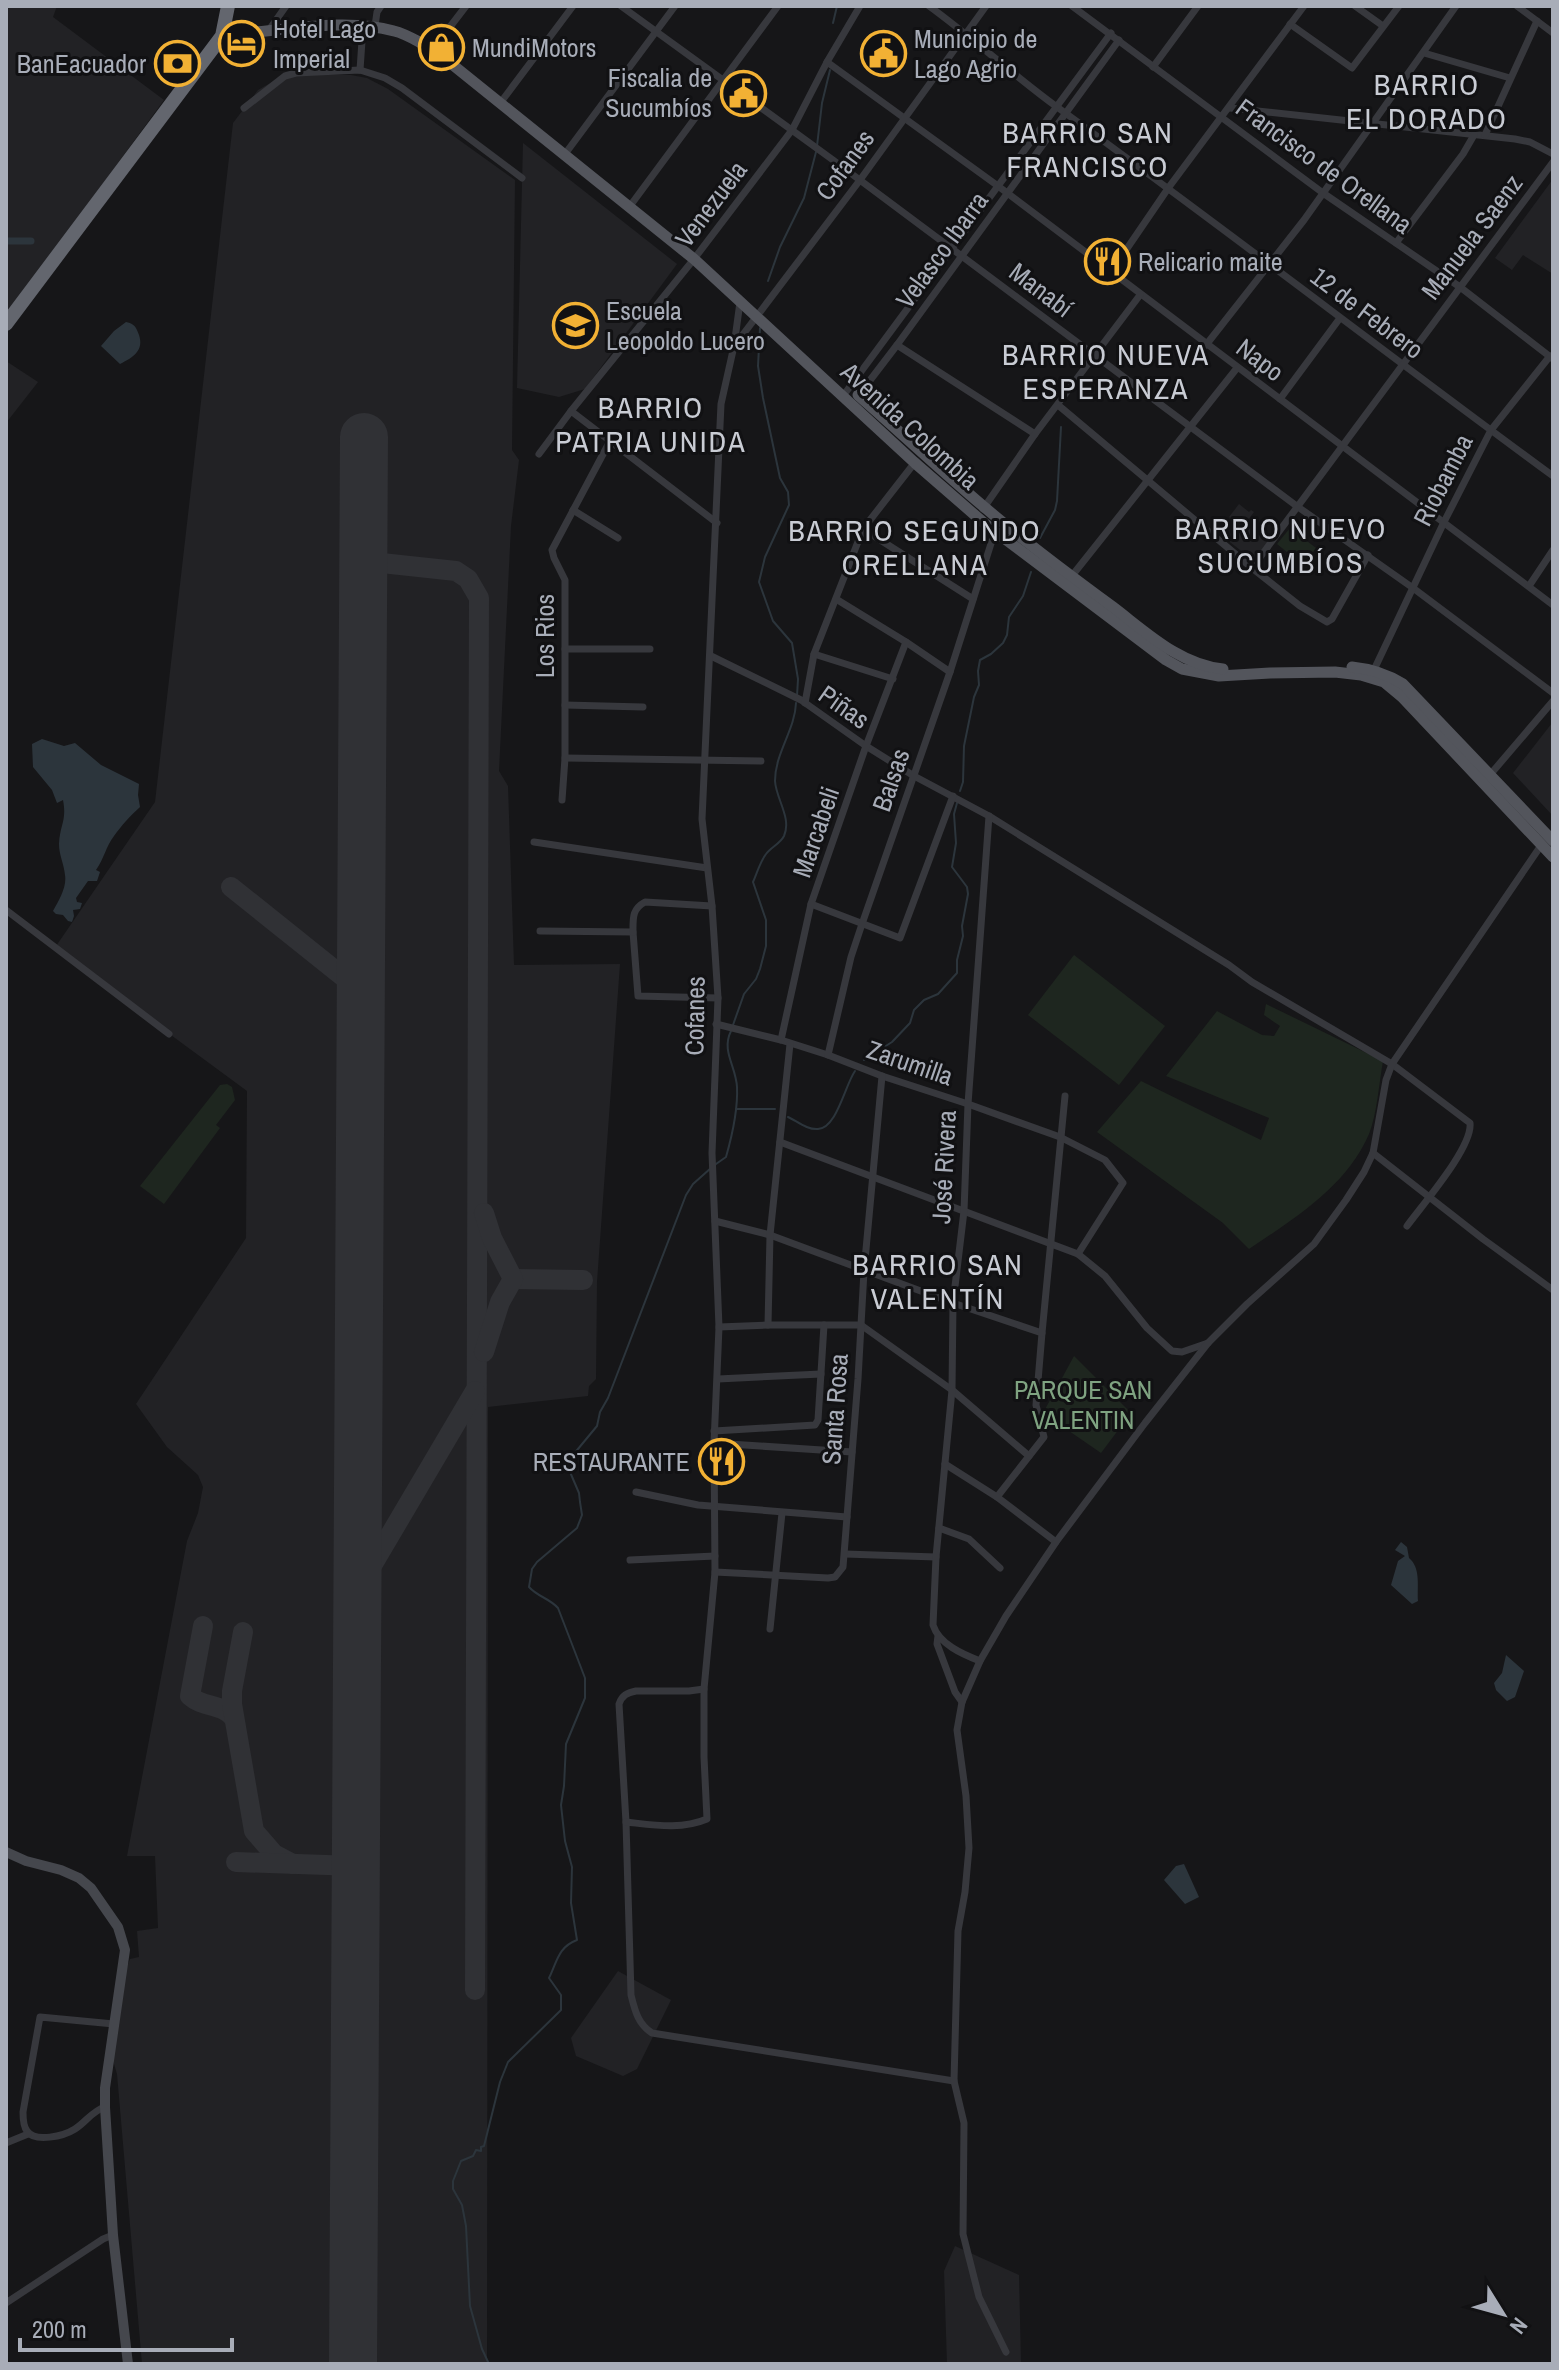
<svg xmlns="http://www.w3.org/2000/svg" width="1559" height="2370" viewBox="0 0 1559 2370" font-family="'Archivo Narrow',sans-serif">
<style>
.built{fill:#222225}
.green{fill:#1e261f}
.water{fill:#2c353c}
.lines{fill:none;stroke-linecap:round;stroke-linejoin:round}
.stream{stroke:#2c353c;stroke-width:2}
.canal{stroke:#2c353c;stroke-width:7}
.taxiway{stroke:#303135;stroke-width:20}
.runway{stroke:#303135;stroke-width:48}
.street{stroke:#37383d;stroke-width:7}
.secondary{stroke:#45474d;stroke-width:10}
.primary{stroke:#53555c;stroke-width:11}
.highway{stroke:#63666e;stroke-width:14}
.labels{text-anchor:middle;stroke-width:6;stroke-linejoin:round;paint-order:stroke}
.poi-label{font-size:26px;fill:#a8adb8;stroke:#111113;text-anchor:start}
.street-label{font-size:26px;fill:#a8adb8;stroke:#111113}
.park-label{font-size:26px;fill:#7fa381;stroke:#111113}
.quarter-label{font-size:30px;letter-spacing:2px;fill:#c9ccd4;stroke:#111113}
</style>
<rect width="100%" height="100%" fill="#161618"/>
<!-- built -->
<g class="built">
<polygon points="6,6 57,6 53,17 164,100 6,316"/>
<polygon points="286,74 351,75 367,78 388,89 515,180 512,450 519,460 511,526 499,771 508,786 514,965 620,964 597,1282 596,1379 589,1386 588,1396 488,1407 487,2364 142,2364 117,2074 109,2047 121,1983 130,1959 139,1957 137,1931 158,1928 155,1856 127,1856 187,1541 198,1513 203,1487 198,1475 167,1447 136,1404 246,1238 247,1091 54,949 155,802 233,123 258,90"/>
<polygon points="523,143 677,264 585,389 559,397 517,388"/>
<polygon points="1553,179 1553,274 1523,255 1512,270 1495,258"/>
<polygon points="6,361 38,382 6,423"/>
<polygon points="1239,504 1249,512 1251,510 1254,512 1245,524 1268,542 1253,560 1226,539 1238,524 1229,517"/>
<polygon points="1553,713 1553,816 1513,773 1552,723"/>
<polygon points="618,1971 671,2000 637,2069 623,2076 576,2056 571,2038"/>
<polygon points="955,2246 1019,2275 1021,2364 947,2364 944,2271"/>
</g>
<!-- green -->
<g class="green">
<polygon points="1290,528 1316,548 1303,565 1277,544"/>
<polygon points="1074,955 1165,1026 1119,1085 1028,1015"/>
<path d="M1266,1004L1383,1061C1379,1083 1377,1114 1369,1134C1346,1187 1295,1218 1249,1249L1223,1223L1097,1132L1141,1081L1261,1140L1269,1118L1166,1076L1217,1011L1262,1035L1274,1036L1280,1026L1264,1015Z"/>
<polygon points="227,1084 232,1087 235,1100 216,1125 220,1128 164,1204 140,1186 220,1085"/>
<polygon points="1074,1356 1131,1413 1101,1453 1043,1413"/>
</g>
<!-- water -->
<g class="water">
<path d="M126,322C135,324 136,327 139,335C144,350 134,357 120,364L101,346L114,331Z"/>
<path d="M42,739L64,746L75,743L101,765L139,784L138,795L140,807C131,815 121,826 114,836C106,846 104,859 96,870L100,872L97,881H88L76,898L77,902L82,903L80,909L73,910L74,916L72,922L68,921L63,915L56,914L53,911C59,900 67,887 65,875C64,864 59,855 59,844C60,824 67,821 63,800L57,803L52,790L33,767L32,744Z"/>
<path d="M1401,1542L1407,1547L1409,1558C1421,1568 1417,1586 1418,1601L1412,1604L1391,1585L1398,1561L1405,1556L1395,1550Z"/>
<polygon points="1506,1655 1524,1671 1515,1697 1507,1701 1496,1690 1494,1683 1502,1673"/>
<polygon points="1184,1864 1199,1897 1185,1904 1164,1880 1176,1866"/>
</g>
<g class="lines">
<!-- stream -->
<g class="stream">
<polyline points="833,23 837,6"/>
<polyline points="817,146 822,103 830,70"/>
<polyline points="768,281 780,247 804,198 816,152"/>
<polyline points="760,328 758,366 763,398 780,478 788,492 789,505 765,557 759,582 773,621 792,643 798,679 797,696"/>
<polyline points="1040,538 1055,510 1057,501 1061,427"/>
<polyline points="960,791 963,782 964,746 974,697 979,685 978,671 980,660 991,654 1003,643 1007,635 1009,617 1023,596 1031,572"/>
<path d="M733,1025L744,994L756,979L760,969L766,946V920L753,882C757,873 760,862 766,854C771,847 780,844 784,836C792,818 776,799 775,781C775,753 795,730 796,703"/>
<polyline points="864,1060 892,1042 910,1023 914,1010 924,1000 938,994 957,973 957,960 963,936 962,926 968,894 967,887 952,867 956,843 954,814 957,803"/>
<polyline points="736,1109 775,1109"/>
<path d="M788,1117C797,1121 807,1130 818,1129C837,1128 845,1085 855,1071"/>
<path d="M716,1164L726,1157C732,1136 738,1109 737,1087C736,1066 721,1051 731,1031"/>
<path d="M489,2364L482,2349L470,2306L466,2226L462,2205L453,2189V2181L461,2161L473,2156L476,2150L481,2151V2147L484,2146L500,2082L508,2062L561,2010V1995L549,1978C557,1962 558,1947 577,1940L571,1903L572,1867L565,1841L561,1805L564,1786L566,1744L585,1698V1678L558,1608C549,1598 538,1597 529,1587L532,1569L537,1562L577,1528L582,1515L580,1502L579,1493L570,1472V1466L573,1455L597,1426L600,1412L608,1398L686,1195L693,1184L711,1168"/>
</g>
<!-- canal -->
<polyline class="canal" points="6,241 31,241"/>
<!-- taxiway -->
<g class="taxiway">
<polyline points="363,561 456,571 468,579 479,598 475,1990"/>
<polyline points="231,887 361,991"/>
<polyline points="513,1279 583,1280"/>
<polyline points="484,1352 500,1302 513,1279 492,1238 484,1213"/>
<polyline points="357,1591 475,1391"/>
<path d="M203,1626L190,1696C203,1708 222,1703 234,1718"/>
<polyline points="243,1632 232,1691 232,1704 254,1831 274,1854 293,1864"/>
<polyline points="236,1862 356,1866"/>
</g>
<!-- runway -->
<polyline class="runway" points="353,2364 364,437"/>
<!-- street -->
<g class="street">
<polyline points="621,6 833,160 1298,507 1413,588 1553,693"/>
<path d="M929,6C973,38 1013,75 1057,107C1224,228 1387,354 1553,476"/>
<polyline points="1072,6 1323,193 1460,287 1553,359"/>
<polyline points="1355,6 1383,26"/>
<polyline points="1517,6 1553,33"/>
<polyline points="1290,24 1352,68 1399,6"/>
<polyline points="375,26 377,12 381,6"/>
<polyline points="269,30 286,6"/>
<polyline points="433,49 466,6"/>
<polyline points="1424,53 1510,78"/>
<polyline points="827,62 998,186 1553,605"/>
<polyline points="1153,67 1198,6"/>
<polyline points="360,70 363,26"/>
<polyline points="501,102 573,6"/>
<polyline points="244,108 285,76 296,73 360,70 385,78 402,88 522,178"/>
<polyline points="1230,108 1515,139 1530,142 1553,154"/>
<polyline points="1485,135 1537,21"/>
<polyline points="565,154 675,6"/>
<polyline points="630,206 778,6"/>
<polyline points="1396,243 1463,154 1474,135"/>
<polyline points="1111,272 1169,187 1304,6"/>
<polyline points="735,345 860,180 986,6"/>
<polyline points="897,345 1035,434"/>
<polyline points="1206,345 1304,220 1456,6"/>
<polyline points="843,396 1111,33"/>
<polyline points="858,396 897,345 1119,40"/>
<polyline points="1280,399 1340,318"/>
<polyline points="1058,405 1252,568 1300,606 1327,622 1332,619 1368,555"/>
<polyline points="571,411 694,259 792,130 827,62 860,6"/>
<polyline points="539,454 571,411 717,523"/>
<polyline points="983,509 1035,434 1140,295"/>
<polyline points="573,510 618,538"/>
<polyline points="863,529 973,599"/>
<polyline points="1252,568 1553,162"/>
<polyline points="1071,577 1237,368"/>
<polyline points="1529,586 1553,550"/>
<polyline points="836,599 906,642 950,672"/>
<polyline points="565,649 650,649"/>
<polyline points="814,654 893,679"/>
<path d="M711,656L801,700L866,746L914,776L989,816L1229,965L1252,982L1392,1064L1470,1123C1473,1147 1423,1204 1407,1226"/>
<polyline points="1372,674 1444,522 1491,430 1550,356"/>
<polyline points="805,703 814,654 863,529 916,461"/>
<polyline points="565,705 643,707"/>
<polyline points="565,758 761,761"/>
<polyline points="1489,776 1553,701"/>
<polyline points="562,800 565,758 565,580 554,558 552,550 610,441"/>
<polyline points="534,842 707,868"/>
<polyline points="811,904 900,938 953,796"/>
<polyline points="6,910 169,1034"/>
<polyline points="540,931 633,932 638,996 718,998"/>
<path d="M633,932C633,918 632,909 645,902L712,906"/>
<polyline points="716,1024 781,1040 828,1055 882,1076 968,1104 1060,1137 1105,1160 1123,1183 1078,1254"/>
<polyline points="781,1040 811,904 866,746 906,642"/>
<polyline points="828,1055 851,957 862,924 950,672 996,528"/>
<polyline points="780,1142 1078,1254 1105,1276 1147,1328 1172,1351 1182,1352 1208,1343"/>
<polyline points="1373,1153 1483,1239 1553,1290"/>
<polyline points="715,1221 770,1235 953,1303 1042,1333 1036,1405 1044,1437 997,1497"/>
<polyline points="768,1325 770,1235 790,1044"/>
<polyline points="719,1327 768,1325 861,1325 952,1390 1029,1456"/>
<polyline points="1042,1333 1065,1096"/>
<polyline points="718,1379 821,1374"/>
<polyline points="714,1431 815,1425 818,1420 824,1325"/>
<polyline points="714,1443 852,1452"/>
<polyline points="945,1464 997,1497 1056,1542"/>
<polyline points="636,1492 698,1505 847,1517"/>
<polyline points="939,1528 969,1539 1000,1568"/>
<polyline points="845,1554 936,1557"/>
<polyline points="630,1560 715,1556"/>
<polyline points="715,1572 828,1578 835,1577 843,1567 858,1379 864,1271 882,1076"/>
<polyline points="770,1629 782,1513"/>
<polyline points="938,1636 937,1644 955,1692 962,1702"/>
<path d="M980,1661C962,1654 939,1644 933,1625L936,1557L952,1390L953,1303L964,1211L968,1104L989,816"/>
<path d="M704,1689L689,1691H636C627,1693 622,1695 619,1704L626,1822L631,1995C635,2011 638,2024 652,2033L954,2081"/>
<path d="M626,1822C654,1825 681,1830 707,1819L704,1757V1689L715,1572L714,1443L719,1327L712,1153L718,998L712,906L702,819L721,404L734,346L740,302"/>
<path d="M105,2107C92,2111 86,2122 75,2129C64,2136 35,2143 27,2131C23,2126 23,2118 23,2112L40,2017L114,2024"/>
<polyline points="6,2143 28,2134"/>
<polyline points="6,2303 103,2239 113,2235"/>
<polyline points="1006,2352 979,2297 963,2234 964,2123 954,2081 958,1931 965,1892 969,1848 966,1796 957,1730 962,1702 980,1661 1006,1616 1056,1542 1145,1423 1208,1343 1247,1304 1314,1244 1346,1200 1364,1172 1373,1153 1386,1080 1392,1064 1542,844"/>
</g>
<!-- secondary -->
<polyline class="secondary" points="6,1852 26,1861 61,1870 79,1878 91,1888 118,1927 125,1950 105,2088 105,2107 113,2235 128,2364"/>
<!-- primary -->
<g class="primary">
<path d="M232,34C283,31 344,17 394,31C407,34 420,43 433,49L694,259L915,463L984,523L1166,660L1182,669L1219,676L1270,673L1335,672L1361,675L1384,682L1402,697L1553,857"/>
<path d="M858,395C906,437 952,481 1001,521C1037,551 1075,579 1113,607C1146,632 1180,665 1223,669"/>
<path d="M1352,667C1372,669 1387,674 1403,684L1553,841"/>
</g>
<!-- highway -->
<polyline class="highway" points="6,324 222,36 228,6"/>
</g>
<!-- icons -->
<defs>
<symbol id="hotel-ring" viewBox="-11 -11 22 22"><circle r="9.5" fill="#111113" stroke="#f2b134" stroke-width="1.5"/><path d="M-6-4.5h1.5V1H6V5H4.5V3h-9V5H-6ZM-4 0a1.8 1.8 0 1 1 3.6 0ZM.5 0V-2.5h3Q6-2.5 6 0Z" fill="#f2b134"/></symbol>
<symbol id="shop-ring" viewBox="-11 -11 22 22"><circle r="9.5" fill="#111113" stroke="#f2b134" stroke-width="1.5"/><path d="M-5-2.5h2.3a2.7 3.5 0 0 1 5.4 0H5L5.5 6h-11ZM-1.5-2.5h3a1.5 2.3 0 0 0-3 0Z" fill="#f2b134"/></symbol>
<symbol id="civic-ring" viewBox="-11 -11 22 22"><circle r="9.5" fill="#111113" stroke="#f2b134" stroke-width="1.5"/><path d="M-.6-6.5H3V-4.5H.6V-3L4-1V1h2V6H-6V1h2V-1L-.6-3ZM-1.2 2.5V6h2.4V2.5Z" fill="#f2b134"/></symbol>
<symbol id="bank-ring" viewBox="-11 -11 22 22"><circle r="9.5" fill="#111113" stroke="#f2b134" stroke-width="1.5"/><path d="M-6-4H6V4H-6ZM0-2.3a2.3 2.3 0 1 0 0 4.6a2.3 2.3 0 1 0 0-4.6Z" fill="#f2b134"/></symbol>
<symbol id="restaurant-ring" viewBox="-11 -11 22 22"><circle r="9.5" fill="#111113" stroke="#f2b134" stroke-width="1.5"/><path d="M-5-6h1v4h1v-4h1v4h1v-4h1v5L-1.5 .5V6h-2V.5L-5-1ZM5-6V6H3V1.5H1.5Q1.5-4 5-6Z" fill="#f2b134"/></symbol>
<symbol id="school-ring" viewBox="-11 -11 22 22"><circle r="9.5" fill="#111113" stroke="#f2b134" stroke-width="1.5"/><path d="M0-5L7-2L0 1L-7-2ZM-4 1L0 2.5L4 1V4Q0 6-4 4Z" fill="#f2b134"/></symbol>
</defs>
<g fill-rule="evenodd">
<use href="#hotel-ring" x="216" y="18" width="51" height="51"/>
<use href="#shop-ring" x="416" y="22" width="51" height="51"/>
<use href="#civic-ring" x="858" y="28" width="51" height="51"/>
<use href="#bank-ring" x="152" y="38" width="51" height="51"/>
<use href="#civic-ring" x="718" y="68" width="51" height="51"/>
<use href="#restaurant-ring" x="1082" y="236" width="51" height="51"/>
<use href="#school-ring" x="550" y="300" width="51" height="51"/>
<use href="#restaurant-ring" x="696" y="1436" width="51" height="51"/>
</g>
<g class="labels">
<!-- poi labels -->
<g class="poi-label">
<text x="273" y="38">Hotel Lago<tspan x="273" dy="30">Imperial</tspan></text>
<text x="914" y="48">Municipio de<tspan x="914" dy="30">Lago Agrio</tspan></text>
<text x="472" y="57">MundiMotors</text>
<text x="146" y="73" text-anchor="end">BanEacuador</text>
<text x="712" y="87" text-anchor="end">Fiscalia de<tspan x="712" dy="30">Sucumbíos</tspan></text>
<text x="1138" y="271">Relicario maite</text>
<text x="606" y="320">Escuela<tspan x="606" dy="30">Leopoldo Lucero</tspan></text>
<text x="690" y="1471" text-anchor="end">RESTAURANTE</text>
</g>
<!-- street labels -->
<g class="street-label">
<text transform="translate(845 165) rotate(-54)" y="9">Cofanes</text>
<text transform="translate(1324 166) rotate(36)" y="9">Francisco de Orellana</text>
<text transform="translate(711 204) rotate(-53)" y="9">Venezuela</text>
<text transform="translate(1472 237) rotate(-53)" y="9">Manuela Saenz</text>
<text transform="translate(942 250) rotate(-54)" y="9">Velasco Ibarra</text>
<text transform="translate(1041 290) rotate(37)" y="9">Manabí</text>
<text transform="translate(1367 313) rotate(37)" y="9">12 de Febrero</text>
<text transform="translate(1260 360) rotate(37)" y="9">Napo</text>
<text transform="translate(910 426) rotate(42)" y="9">Avenida Colombia</text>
<text transform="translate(1443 480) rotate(-63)" y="9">Riobamba</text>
<text transform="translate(545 636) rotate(-90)" y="9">Los Rios</text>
<text transform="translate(844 707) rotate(35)" y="9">Piñas</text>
<text transform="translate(891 780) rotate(-71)" y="9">Balsas</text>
<text transform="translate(816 832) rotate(-71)" y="9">Marcabeli</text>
<text transform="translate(695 1016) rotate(-89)" y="9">Cofanes</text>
<text transform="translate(910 1063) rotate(19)" y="9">Zarumilla</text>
<text transform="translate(944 1167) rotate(-87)" y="9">José Rivera</text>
<text transform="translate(835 1409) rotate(-86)" y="9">Santa Rosa</text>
</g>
<!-- park labels -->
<g class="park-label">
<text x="1083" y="1399">PARQUE SAN<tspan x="1083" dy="30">VALENTIN</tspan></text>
</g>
<!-- quarter labels -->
<g class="quarter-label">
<text x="1427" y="95">BARRIO<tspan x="1427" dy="34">EL DORADO</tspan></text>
<text x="1088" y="143">BARRIO SAN<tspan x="1088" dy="34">FRANCISCO</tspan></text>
<text x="1106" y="365">BARRIO NUEVA<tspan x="1106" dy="34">ESPERANZA</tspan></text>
<text x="651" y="418">BARRIO<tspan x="651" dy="34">PATRIA UNIDA</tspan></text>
<text x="1281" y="539">BARRIO NUEVO<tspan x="1281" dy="34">SUCUMBÍOS</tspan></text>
<text x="915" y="541">BARRIO SEGUNDO<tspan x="915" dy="34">ORELLANA</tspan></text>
<text x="938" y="1275">BARRIO SAN<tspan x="938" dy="34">VALENTÍN</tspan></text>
</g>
</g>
<!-- border -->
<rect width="1559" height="2370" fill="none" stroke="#a8adb8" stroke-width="16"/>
<!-- north arrow -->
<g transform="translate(1503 2314) rotate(127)" stroke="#111113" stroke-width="6" paint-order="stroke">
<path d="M0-6L14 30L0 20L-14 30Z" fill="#a8adb8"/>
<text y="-12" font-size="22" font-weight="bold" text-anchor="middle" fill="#a8adb8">N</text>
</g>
<!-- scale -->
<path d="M20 2338v12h212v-12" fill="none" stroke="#a8adb8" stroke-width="4"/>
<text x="32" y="2338" font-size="24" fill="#a8adb8" stroke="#111113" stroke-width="6" paint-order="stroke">200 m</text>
</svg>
